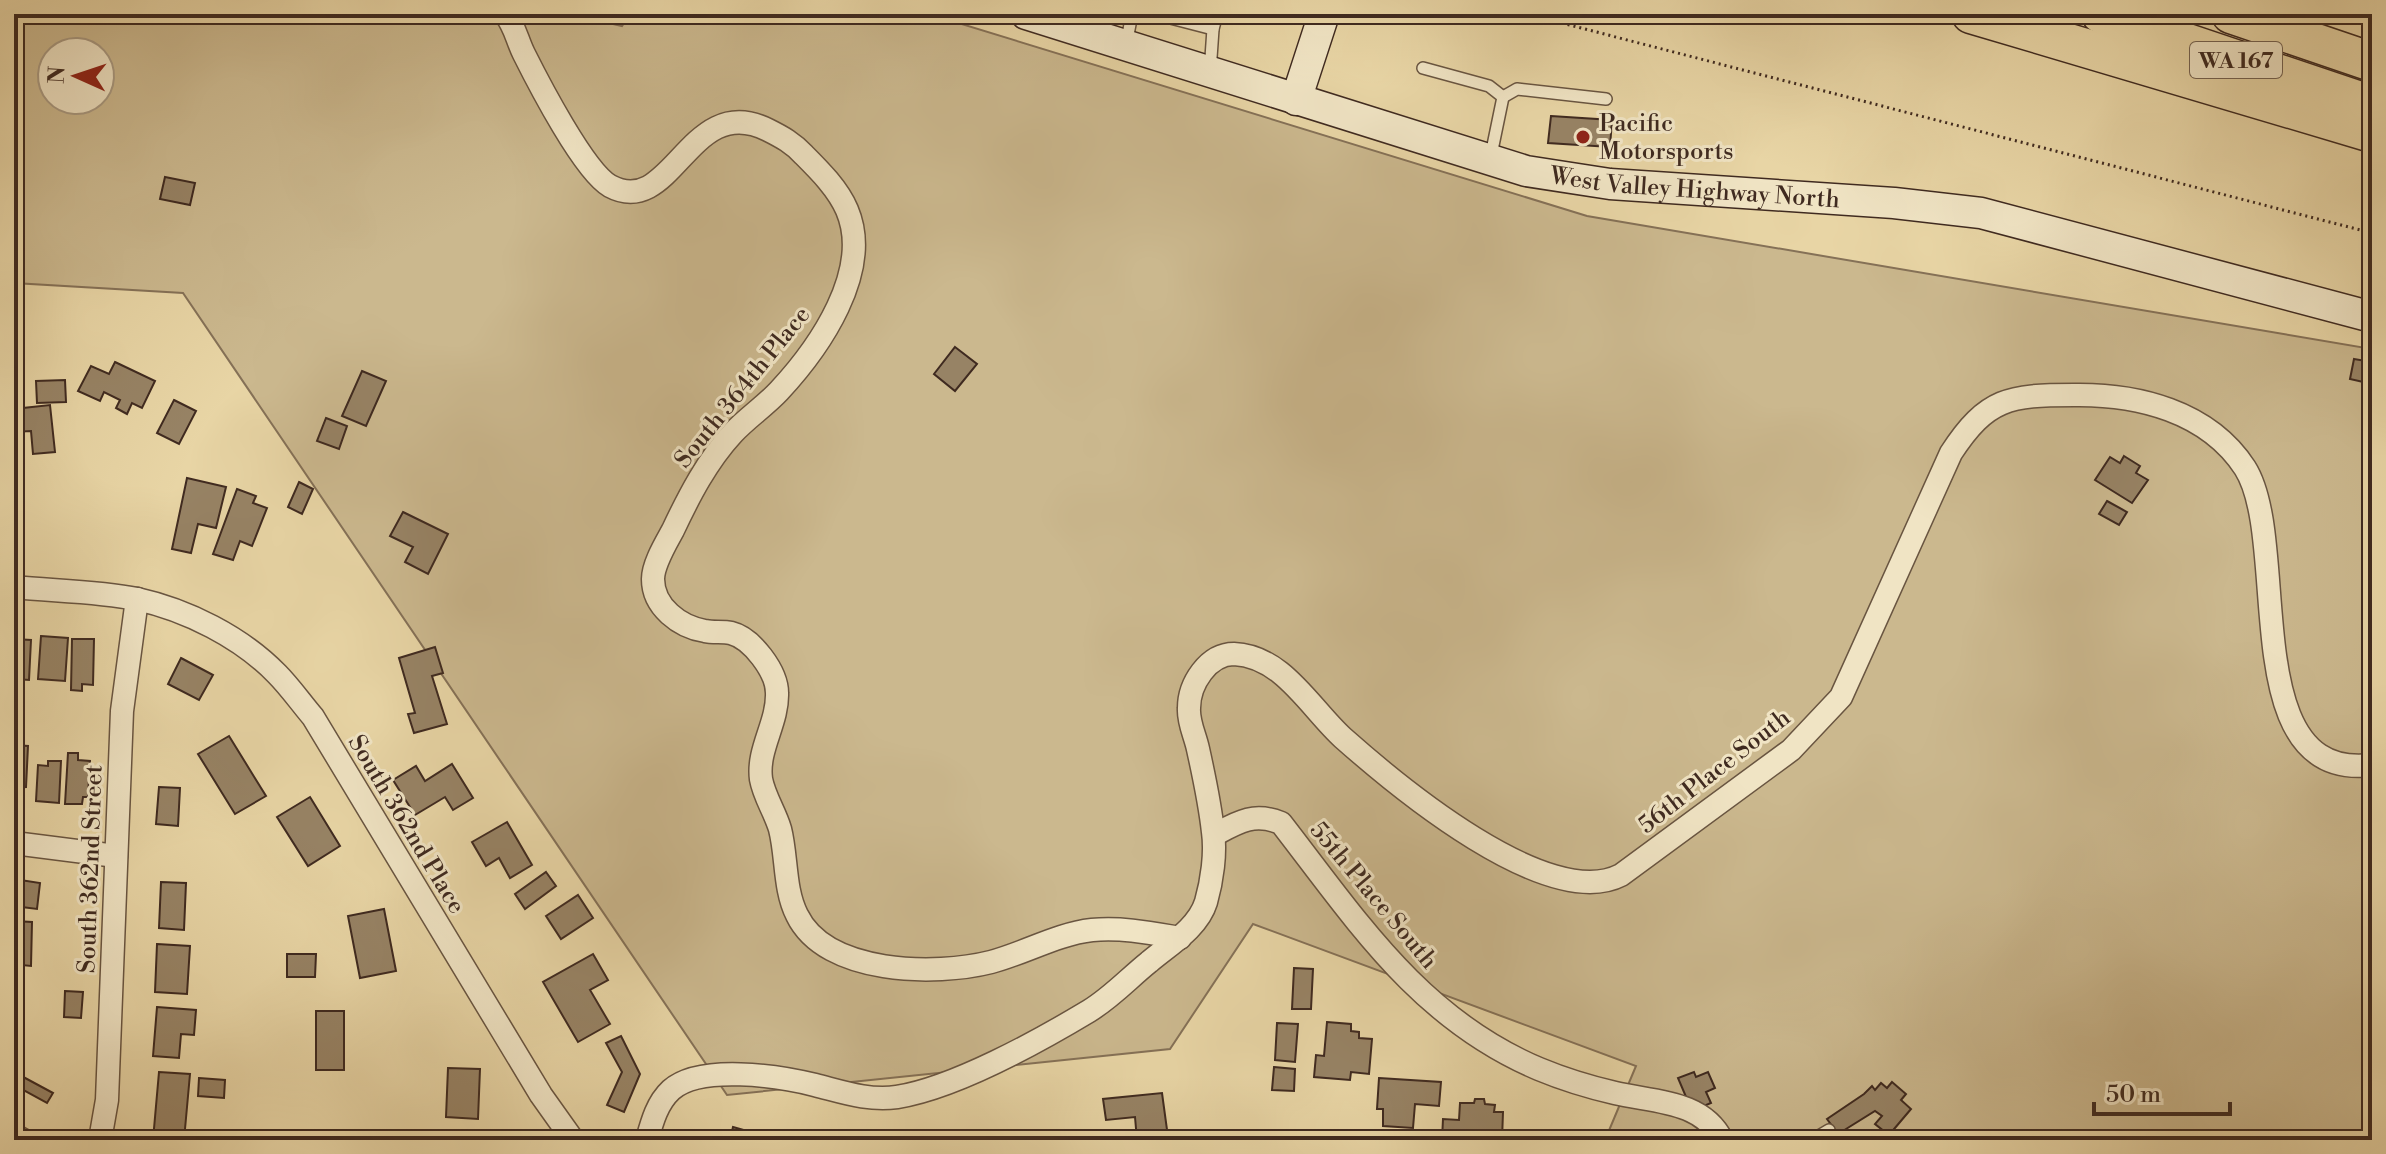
<svg xmlns="http://www.w3.org/2000/svg" width="2386" height="1154" viewBox="0 0 2386 1154" font-family="'Libre Bodoni',serif">
<style>
.green{fill:#cbb88e;stroke:#857157;stroke-width:2;fill-rule:evenodd}
.building{fill:#978365;stroke:#3f2a20;stroke-width:2}
.lines{fill:none;stroke-linecap:round;stroke-linejoin:round}
.service-casing{stroke:#695541;stroke-width:14}
.minor-casing{stroke:#695541;stroke-width:25}
.secondary-casing{stroke:#3f2a20;stroke-width:33}
.motorway-casing{stroke:#3f2a20;stroke-width:41}
.path{stroke:#3f2a20;stroke-width:3;stroke-dasharray:2 4;stroke-linecap:butt}
.service{stroke:#f0e4c4;stroke-width:11}
.minor{stroke:#f0e4c4;stroke-width:22}
.secondary{stroke:#f0e4c4;stroke-width:30}
.motorway{stroke:#e8d5a5;stroke-width:38}
.poi-dot{fill:#8f2418;stroke:#f0e4c4;stroke-width:3}
.labels{text-anchor:middle;stroke-width:6;stroke-linejoin:round;paint-order:stroke}
.shield{fill:#f0e4c4;stroke:#746251;stroke-width:2}
.shield-label{font-size:22px;font-weight:bold;fill:#3f2a20}
.poi-label{font-size:24px;fill:#3f2a20;stroke:#f0e4c4;text-anchor:start}
.street-label{font-size:24px;fill:#3f2a20;stroke:#f0e4c4}
</style>
<rect width="100%" height="100%" fill="#e8d5a5"/>
<filter id="stains"><feTurbulence type="fractalNoise" baseFrequency=".0025" numOctaves="4"/><feColorMatrix values="0 0 0 0 .2 0 0 0 0 .09 0 0 0 0 .02 0 0 0 .5 -.17"/></filter>
<radialGradient id="worn" r=".72"><stop offset=".6" stop-color="#630" stop-opacity="0"/><stop offset="1" stop-color="#630" stop-opacity=".3"/></radialGradient>
<!-- green -->
<path class="green" d="M14,14H570L622,26L630,14H929L1587,216L2372,349V1140H1605L1636,1066L1253,924L1170,1049L727,1095L183,293L14,283ZM52,52H100V100H52Z"/>
<!-- building -->
<g class="building">
<polygon points="1551,116 1612,120 1610,147 1548,143"/>
<polygon points="165,177 195,183 190,205 160,199"/>
<polygon points="955,347 977,364 955,391 934,374"/>
<polygon points="2354,359 2372,362 2372,384 2350,379"/>
<polygon points="115,362 155,381 142,408 132,403 127,414 116,408 120,400 104,392 100,401 78,391 91,366 109,374"/>
<polygon points="362,371 386,381 366,426 342,416"/>
<polygon points="65,380 66,402 37,403 36,381"/>
<polygon points="174,400 196,411 179,444 157,433"/>
<polygon points="50,405 55,452 33,454 31,431 14,432 14,409"/>
<polygon points="326,418 347,426 339,449 317,441"/>
<polygon points="2124,456 2140,466 2136,473 2148,480 2132,503 2095,480 2110,457 2120,463"/>
<polygon points="187,478 226,487 216,528 198,524 191,553 172,549"/>
<polygon points="299,482 313,489 302,514 288,507"/>
<polygon points="237,489 256,496 253,503 267,508 252,546 240,541 233,560 213,554"/>
<polygon points="2107,501 2127,512 2119,525 2099,514"/>
<polygon points="403,512 448,534 428,574 405,562 413,547 390,536"/>
<polygon points="41,636 68,638 65,681 38,679"/>
<polygon points="14,639 31,640 29,680 16,679 14,675"/>
<polygon points="72,639 94,639 93,685 82,684 82,691 71,690"/>
<polygon points="435,647 443,673 432,676 447,724 414,733 408,714 415,713 399,658"/>
<polygon points="181,658 213,675 199,700 168,684"/>
<polygon points="229,736 266,796 235,814 198,754"/>
<polygon points="14,745 28,746 26,787 14,788"/>
<polygon points="68,753 78,753 78,760 90,761 88,797 83,797 82,804 65,804"/>
<polygon points="48,761 61,761 59,803 36,801 38,765 48,766"/>
<polygon points="452,764 473,798 453,810 445,797 415,815 393,780 416,766 425,781"/>
<polygon points="159,787 180,788 178,826 156,824"/>
<polygon points="310,797 340,846 308,866 277,817"/>
<polygon points="507,822 532,865 510,878 499,858 486,866 472,842"/>
<polygon points="546,872 556,886 525,909 515,894"/>
<polygon points="14,879 40,883 37,909 14,906"/>
<polygon points="161,882 186,883 184,930 159,928"/>
<polygon points="578,895 593,918 561,939 546,916"/>
<polygon points="384,909 396,971 360,978 348,916"/>
<polygon points="14,921 32,922 31,966 22,965 22,990 14,990"/>
<polygon points="157,944 190,946 187,994 155,992"/>
<polygon points="287,954 316,954 315,977 287,977"/>
<polygon points="593,954 608,980 590,990 610,1024 578,1042 543,982"/>
<polygon points="1294,968 1313,969 1311,1009 1292,1009"/>
<polygon points="65,991 83,992 81,1018 64,1017"/>
<polygon points="157,1007 196,1010 194,1035 181,1034 179,1058 153,1056"/>
<rect x="316" y="1011" width="28" height="59"/>
<polygon points="1327,1022 1351,1024 1351,1031 1359,1032 1359,1038 1372,1039 1369,1074 1351,1072 1350,1080 1314,1077 1316,1055 1324,1056"/>
<polygon points="1277,1023 1298,1024 1295,1062 1275,1060"/>
<polygon points="621,1036 640,1074 624,1112 607,1105 622,1072 606,1043"/>
<polygon points="1274,1067 1295,1069 1294,1091 1272,1090"/>
<polygon points="448,1068 480,1069 478,1119 446,1117"/>
<polygon points="14,1072 53,1093 47,1103 14,1085"/>
<polygon points="159,1072 190,1074 184,1140 153,1140"/>
<polygon points="1694,1072 1696,1077 1708,1072 1715,1088 1706,1092 1711,1103 1692,1111 1678,1078"/>
<polygon points="199,1078 225,1080 224,1098 198,1096"/>
<polygon points="1379,1078 1441,1082 1439,1106 1415,1104 1413,1128 1383,1126 1383,1109 1377,1109"/>
<polygon points="1892,1082 1906,1094 1901,1100 1911,1109 1889,1135 1875,1124 1882,1116 1875,1111 1838,1134 1827,1119 1864,1094 1872,1086 1875,1090 1881,1083 1887,1088"/>
<polygon points="1162,1093 1168,1137 1137,1140 1135,1117 1106,1120 1103,1099"/>
<polygon points="1475,1099 1484,1099 1485,1104 1495,1105 1494,1112 1503,1112 1502,1140 1442,1140 1443,1119 1459,1120 1460,1103 1474,1103"/>
<polygon points="733,1127 775,1139 775,1140 730,1140"/>
<rect x="1010" y="1130" width="27" height="10"/>
<polygon points="304,1132 358,1134 357,1140 304,1140"/>
<polygon points="254,1134 283,1135 283,1140 253,1140"/>
<polygon points="490,1134 527,1136 527,1140 489,1140"/>
</g>
<g class="lines">
<defs>
<g id="service">
<polyline points="1155,14 1213,29"/>
<polyline points="1126,45 1132,14"/>
<polyline points="1423,68 1489,86 1503,97 1490,160"/>
<polyline points="1210,72 1213,29 1217,14"/>
<polyline points="1503,97 1517,89 1606,99"/>
<polyline points="1812,1140 1829,1130"/>
</g>
<g id="minor">
<path d="M505,14C515,26 517,40 524,54C539,84 584,171 610,186C673,220 689,90 768,130C782,137 793,143 804,155C820,171 838,189 847,210C873,271 819,348 779,391C765,406 747,418 733,433C707,461 689,496 673,530C666,543 653,564 653,579C653,607 680,627 705,631C713,633 723,631 731,633C752,638 777,672 777,693C778,723 757,749 761,779C764,796 775,812 780,829C787,856 784,890 797,915C826,975 936,976 991,962C1025,953 1057,934 1092,930C1121,927 1151,933 1180,938"/>
<path d="M14,587C54,591 97,591 137,599C187,610 241,637 277,674C290,687 301,703 313,717L541,1095L573,1140"/>
<path d="M1214,835C1238,822 1254,812 1281,823C1357,921 1420,1019 1539,1069C1563,1079 1589,1087 1615,1093C1653,1102 1702,1100 1722,1140"/>
<polyline points="14,843 116,856"/>
<polyline points="14,1135 23,1140"/>
<polyline points="100,1140 107,1100 122,711 137,599"/>
<path d="M647,1140C652,1122 657,1103 671,1090C700,1064 779,1076 815,1085C843,1092 868,1101 897,1097C954,1088 1039,1041 1089,1011C1112,997 1129,978 1149,962C1169,945 1198,928 1206,902C1212,881 1216,853 1213,832C1210,804 1204,776 1198,749C1195,735 1188,722 1189,708C1189,684 1208,654 1234,654C1283,656 1310,708 1343,738C1396,785 1548,913 1621,875L1791,750L1841,697L1951,453C1987,398 2009,395 2074,395C2137,394 2208,411 2245,468C2292,542 2234,782 2372,765"/>
</g>
<g id="secondary">
<path id="s1" d="M1026,14L1526,171L1610,184L1894,203L1981,213L2372,317"/>
<polyline points="1296,100 1324,14"/>
</g>
<g id="motorway">
<polyline points="1971,14 2372,133"/>
<polyline points="2101,14 2372,105"/>
<polyline points="2231,14 2372,62"/>
</g>
</defs>
<!-- service casing -->
<use href="#service" class="service-casing"/>
<!-- minor casing -->
<use href="#minor" class="minor-casing"/>
<!-- secondary casing -->
<use href="#secondary" class="secondary-casing"/>
<!-- motorway casing -->
<use href="#motorway" class="motorway-casing"/>
<!-- path -->
<polyline class="path" points="1527,14 2372,233"/>
<!-- service -->
<use href="#service" class="service"/>
<!-- minor -->
<use href="#minor" class="minor"/>
<!-- secondary -->
<use href="#secondary" class="secondary"/>
<!-- motorway -->
<use href="#motorway" class="motorway"/>
</g>
<!-- markers -->
<circle class="poi-dot" cx="1583" cy="137" r="8"/>
<g class="labels">
<!-- shield labels -->
<rect class="shield" x="2190" y="42" width="92" height="36" rx="6"/>
<g class="shield-label">
<text x="2236" y="68">WA 167</text>
</g>
<!-- poi labels -->
<g class="poi-label">
<text x="1599" y="131">Pacific<tspan x="1599" dy="28">Motorsports</tspan></text>
</g>
<!-- street labels -->
<g class="street-label">
<text dy="8" stroke="none"><textPath href="#s1" startOffset="694">West Valley Highway North</textPath></text>
<text transform="translate(742 387) rotate(-51)" y="8">South 364th Place</text>
<text transform="translate(1714 771) rotate(-38)" y="8">56th Place South</text>
<text transform="translate(407 824) rotate(59)" y="8">South 362nd Place</text>
<text transform="translate(90 869) rotate(-88)" y="8">South 362nd Street</text>
<text transform="translate(1374 895) rotate(50)" y="8">55th Place South</text>
</g>
</g>
<!-- margin -->
<rect width="2386" height="1154" fill="none" stroke="#e8d5a5" stroke-width="48"/>
<rect x="16" y="16" width="2354" height="1122" fill="none" stroke="#3f2a20" stroke-width="4"/>
<rect x="24" y="24" width="2338" height="1106" fill="none" stroke="#3f2a20" stroke-width="2"/>
<!-- north arrow -->
<g transform="translate(76 76) rotate(273)"><circle r="38" fill="#f0e4c4" stroke="#a99a82" stroke-width="2"/>
<path d="M0-6L14 30L0 20L-14 30Z" fill="#8f2418"/>
<text y="-12" font-size="22" font-weight="bold" text-anchor="middle" fill="#3f2a20">N</text>
</g>
<!-- scale -->
<path d="M2094 1102v12h136v-12" fill="none" stroke="#3f2a20" stroke-width="4"/>
<text x="2106" y="1102" font-size="24" fill="#3f2a20" stroke="#f0e4c4" stroke-width="6" paint-order="stroke">50 m</text>
<rect width="100%" height="100%" filter="url(#stains)"/>
<rect width="100%" height="100%" fill="url(#worn)"/>
</svg>
